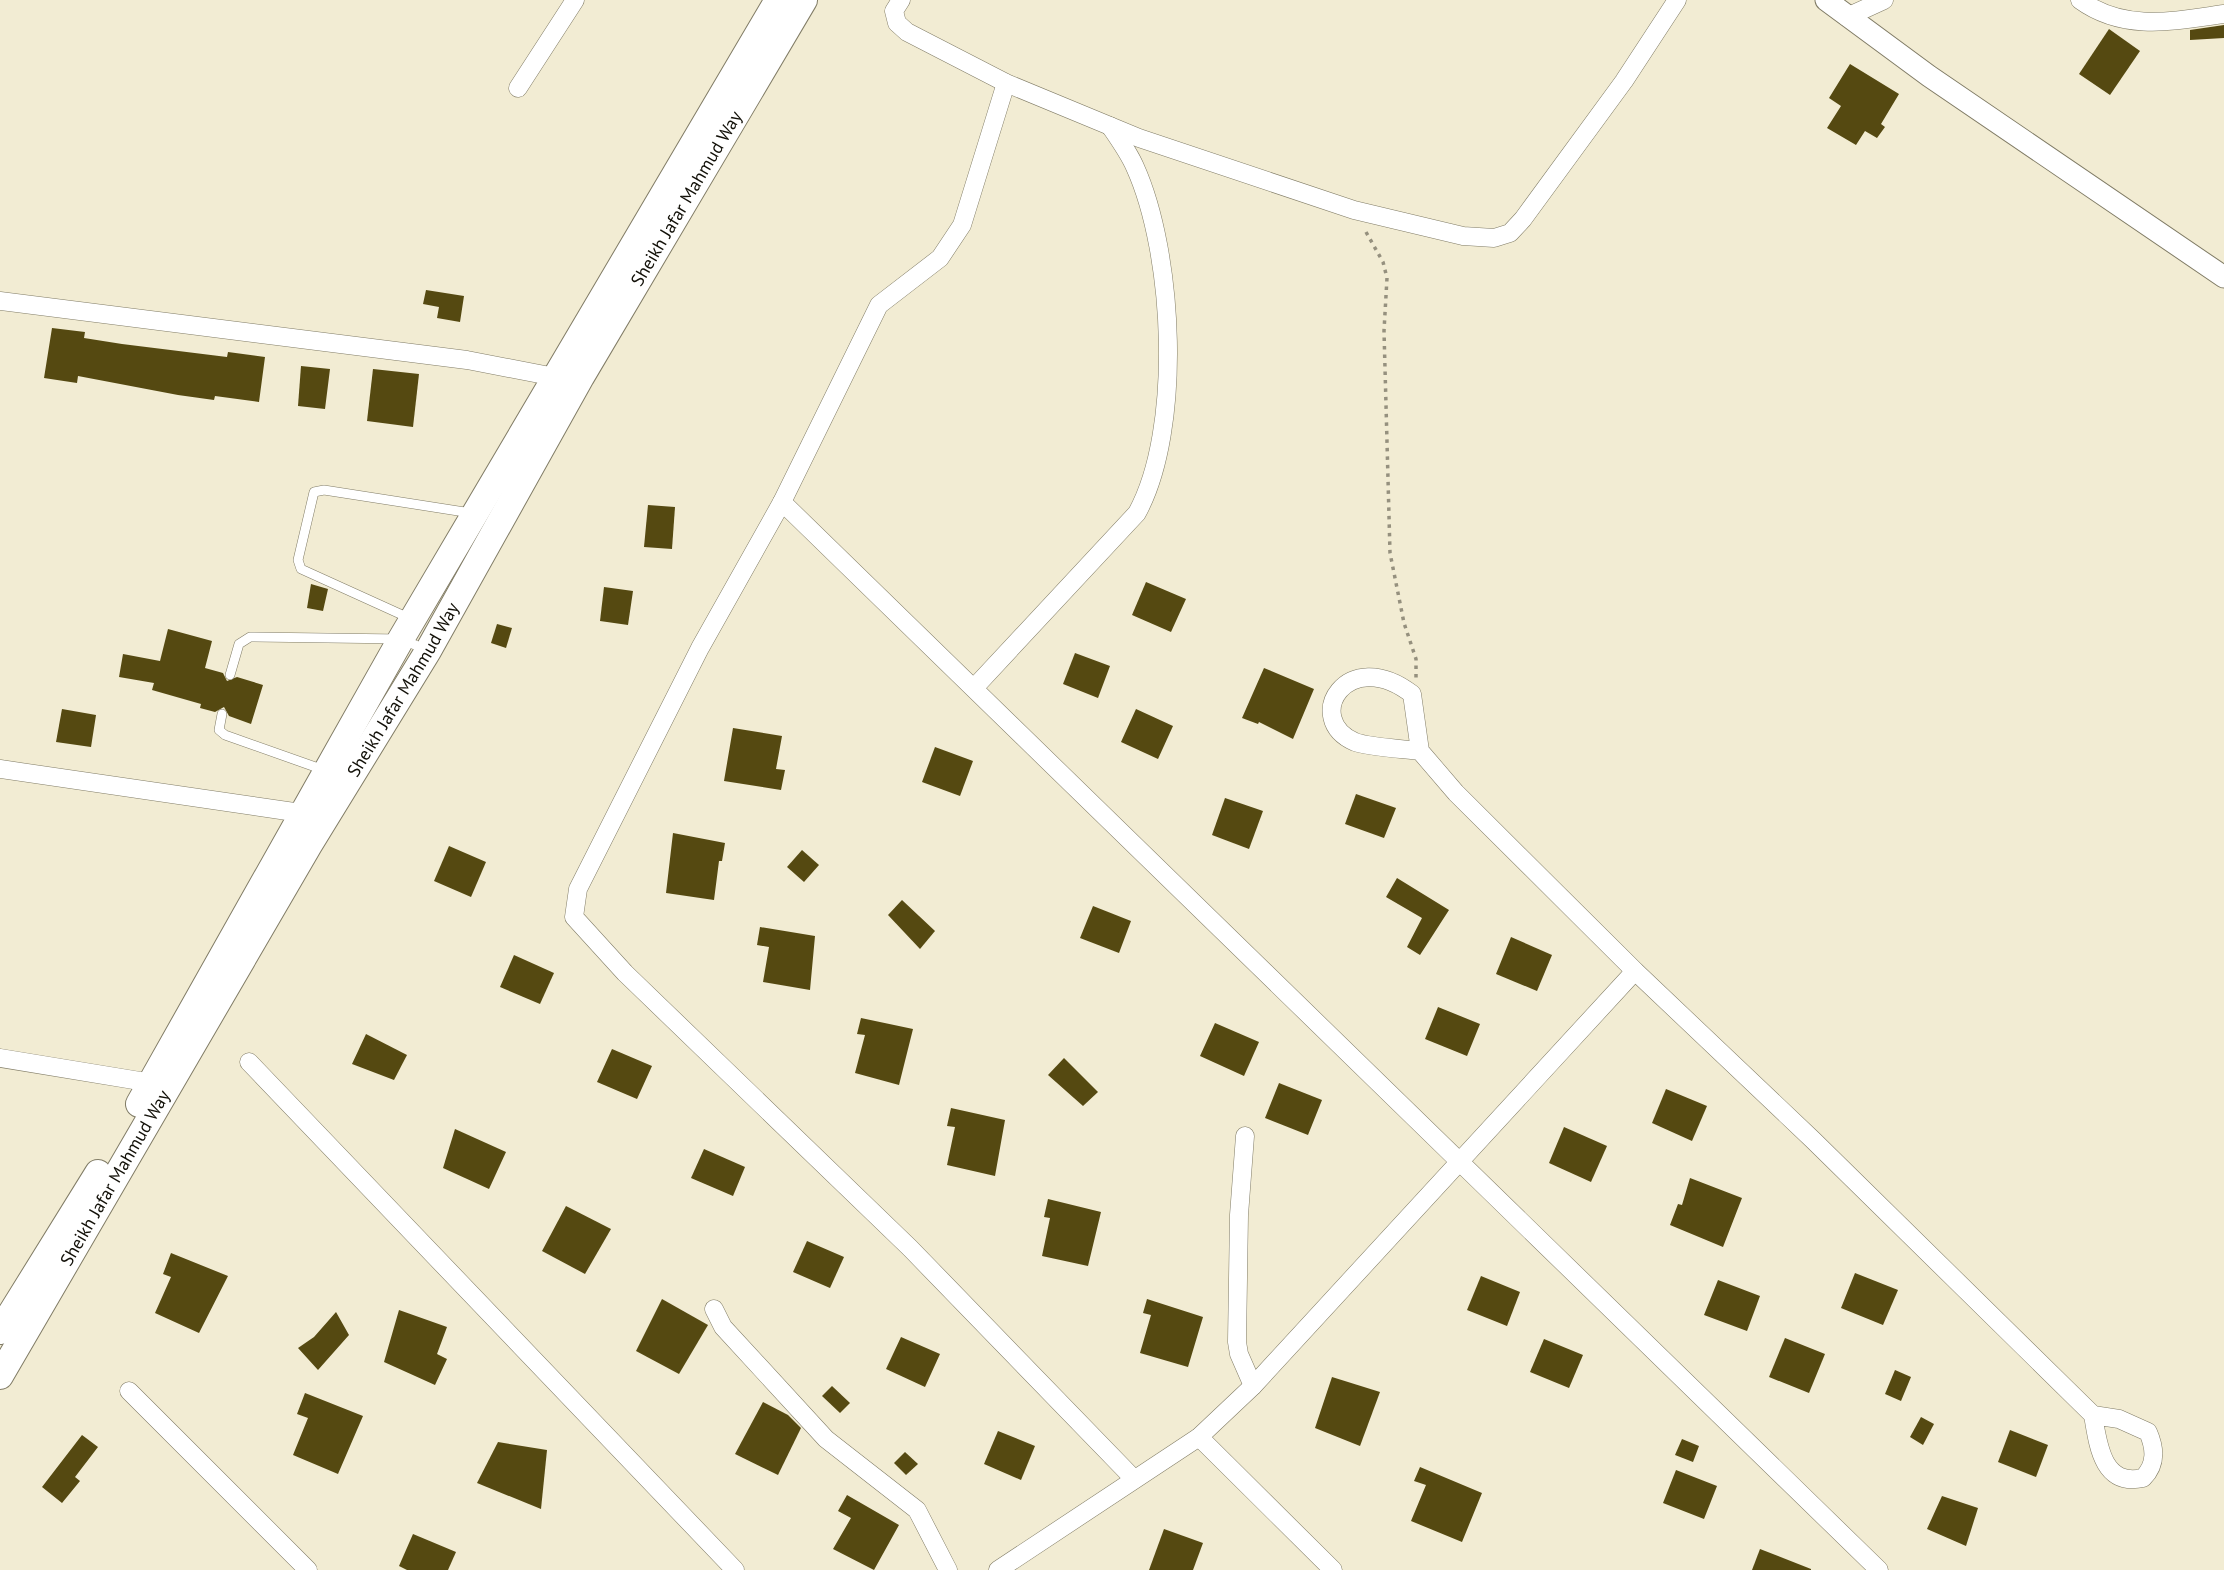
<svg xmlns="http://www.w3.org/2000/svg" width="2224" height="1570" viewBox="0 0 2224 1570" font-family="'PT Sans',sans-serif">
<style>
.building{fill:#554911}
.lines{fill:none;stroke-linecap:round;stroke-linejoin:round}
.service-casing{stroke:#817c66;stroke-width:10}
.minor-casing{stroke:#817c66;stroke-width:19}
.tertiary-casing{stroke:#817c66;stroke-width:23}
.primary-casing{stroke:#817c66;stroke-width:28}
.path{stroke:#95907e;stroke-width:3.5;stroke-dasharray:3.5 5;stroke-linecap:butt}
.service{stroke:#fff;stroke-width:9}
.minor{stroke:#fff;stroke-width:18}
.tertiary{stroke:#fff;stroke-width:21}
.primary{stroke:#fff;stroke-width:26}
.labels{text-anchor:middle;stroke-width:7;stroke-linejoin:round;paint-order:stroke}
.street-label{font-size:18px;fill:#121008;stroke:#fff}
</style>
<rect width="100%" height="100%" fill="#f2ecd3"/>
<!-- building -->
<g class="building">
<polygon points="2224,25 2224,38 2190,40 2190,30"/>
<polygon points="2109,29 2140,51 2110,95 2079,74"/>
<polygon points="1850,64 1899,94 1881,124 1885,127 1877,138 1865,131 1856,145 1827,128 1841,106 1829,98"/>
<polygon points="426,290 464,296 460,322 437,318 439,307 423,304"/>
<polygon points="52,328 85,332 84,338 122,344 227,357 228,352 265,357 259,402 215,396 214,400 178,395 78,376 77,383 44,378"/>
<polygon points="301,366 330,369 325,409 298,406"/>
<polygon points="373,369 419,374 413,427 367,421"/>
<polygon points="648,505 675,507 672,549 644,547"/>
<polygon points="1146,582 1186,599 1171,632 1132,615"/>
<polygon points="311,584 328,589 323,611 307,608"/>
<polygon points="604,587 633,591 628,625 600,621"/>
<polygon points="497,624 512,628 506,648 491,643"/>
<polygon points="168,629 212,641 205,668 223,673 227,681 237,677 263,685 251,724 229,716 224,707 215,712 200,708 201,704 152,690 154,683 119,677 123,654 160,661"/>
<polygon points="1075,653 1110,666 1098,698 1063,684"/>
<polygon points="1264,668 1314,689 1293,739 1259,722 1258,724 1242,718"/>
<polygon points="62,709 96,715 91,747 56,742"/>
<polygon points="1136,709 1173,726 1158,759 1121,742"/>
<polygon points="733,728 782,736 776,769 785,770 781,790 724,781"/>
<polygon points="935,747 973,761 960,796 922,782"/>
<polygon points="1356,794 1396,808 1384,838 1345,824"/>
<polygon points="1225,798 1263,811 1249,849 1212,835"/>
<polygon points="673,833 725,843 722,861 719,861 714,900 666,893"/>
<polygon points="449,846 486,862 471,897 434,881"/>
<polygon points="802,850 819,865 804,882 787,867"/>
<polygon points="1397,878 1449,910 1420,955 1407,947 1422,918 1386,897"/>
<polygon points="902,900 935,931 920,949 888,915"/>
<polygon points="1093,906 1131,921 1119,953 1080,938"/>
<polygon points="760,927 815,936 810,990 763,982 769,947 757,945"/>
<polygon points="1511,937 1552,955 1537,991 1496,974"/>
<polygon points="514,955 554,973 540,1004 500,987"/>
<polygon points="1438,1007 1480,1024 1467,1056 1425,1039"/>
<polygon points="861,1018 913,1029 899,1085 855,1073 865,1035 857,1034"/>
<polygon points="1215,1023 1259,1042 1244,1076 1200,1056"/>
<polygon points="366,1034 407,1055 394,1080 352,1064"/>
<polygon points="612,1049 652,1066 637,1099 597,1082"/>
<polygon points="1064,1058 1098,1092 1083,1106 1048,1075"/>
<polygon points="1279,1083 1322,1100 1308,1135 1265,1118"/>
<polygon points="1666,1089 1707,1106 1692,1141 1652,1123"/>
<polygon points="951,1108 1005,1120 995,1176 947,1165 955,1127 947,1126"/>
<polygon points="1564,1127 1607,1146 1591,1182 1549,1163"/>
<polygon points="455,1129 506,1152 489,1189 443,1168"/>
<polygon points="704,1149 745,1167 733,1196 691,1178"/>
<polygon points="1690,1178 1742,1198 1723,1247 1670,1225 1678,1204 1682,1205"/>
<polygon points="1048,1199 1101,1212 1088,1266 1042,1256 1050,1218 1044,1217"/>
<polygon points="566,1206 611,1229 585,1274 542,1251"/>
<polygon points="807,1241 844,1257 830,1288 793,1272"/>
<polygon points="171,1253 228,1276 199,1333 155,1313 171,1277 163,1274"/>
<polygon points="1855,1273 1898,1290 1883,1325 1841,1308"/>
<polygon points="1481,1276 1520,1292 1507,1326 1467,1310"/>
<polygon points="1718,1280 1760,1296 1747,1331 1704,1315"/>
<polygon points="662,1299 708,1325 679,1374 636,1351"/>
<polygon points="1147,1299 1203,1317 1188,1367 1140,1353 1151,1315 1143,1313"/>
<polygon points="399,1310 447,1327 437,1354 447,1359 435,1385 384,1362"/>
<polygon points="336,1312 349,1335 318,1370 298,1348 314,1337"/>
<polygon points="901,1337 940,1354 925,1387 886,1369"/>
<polygon points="1785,1338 1825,1354 1809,1393 1769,1377"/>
<polygon points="1544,1339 1583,1355 1569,1388 1530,1372"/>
<polygon points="1895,1370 1911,1377 1901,1401 1885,1394"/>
<polygon points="1332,1377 1380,1392 1360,1446 1315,1428"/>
<polygon points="832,1386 850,1403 840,1413 822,1396"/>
<polygon points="305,1393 363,1416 338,1474 293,1455 308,1418 297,1414"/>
<polygon points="763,1402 788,1415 801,1428 778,1475 735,1454"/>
<polygon points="1921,1417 1934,1424 1923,1445 1910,1437"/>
<polygon points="2010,1430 2048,1445 2036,1477 1998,1462"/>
<polygon points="998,1431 1035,1446 1021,1480 984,1464"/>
<polygon points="82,1435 98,1447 75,1477 80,1481 62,1503 42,1487"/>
<polygon points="1682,1439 1699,1446 1693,1462 1675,1455"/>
<polygon points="498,1442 547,1450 541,1509 477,1483"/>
<polygon points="905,1452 918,1464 906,1475 894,1463"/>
<polygon points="1420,1467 1482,1493 1462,1542 1411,1521 1426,1485 1414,1481"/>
<polygon points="1676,1470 1717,1486 1704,1519 1663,1503"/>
<polygon points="847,1495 899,1525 874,1570 833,1549 851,1518 838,1511"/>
<polygon points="1942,1496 1978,1508 1966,1546 1927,1529"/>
<polygon points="1164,1529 1203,1543 1193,1570 1149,1570"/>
<polygon points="413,1534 456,1552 448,1570 407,1570 399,1566"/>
<polygon points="1760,1549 1811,1569 1811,1570 1752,1570"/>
</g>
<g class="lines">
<defs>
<g id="service">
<polyline points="409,618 301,569 298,560 314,492 324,490 471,513"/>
<polyline points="230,675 239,644 250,637 401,639 427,650"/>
<polyline points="222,714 219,730 225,735 324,770"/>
</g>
<g id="minor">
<polyline points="901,0 894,11 897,23 907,32 1006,83 1139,138 1354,210 1463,236 1494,238 1510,233 1523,219 1624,81 1677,0"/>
<path d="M2080,0C2124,32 2174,21 2224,14"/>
<polyline points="1847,17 1884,0"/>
<polyline points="1006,83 962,225 940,258 879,305 782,502 700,648 578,889 574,917 625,973 910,1248 1134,1479"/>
<polyline points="518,88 575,0"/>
<polyline points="0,301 467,360 555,377"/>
<polyline points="782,502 1879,1570"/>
<path d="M974,688L1137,513C1183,429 1174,253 1135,167C1129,153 1119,139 1110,126"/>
<path d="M1420,751C1404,749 1368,747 1355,742C1302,719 1347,644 1412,694L1420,751L1456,793L1635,971L1813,1140L2093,1415C2098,1444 2102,1487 2143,1478C2157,1464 2155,1448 2148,1432L2119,1419L2093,1415"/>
<polyline points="0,769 301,813"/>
<polyline points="0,1058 152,1083"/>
<polyline points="249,1062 735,1570"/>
<polyline points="1245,1136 1239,1215 1237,1342 1239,1354 1253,1386"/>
<polyline points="714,1309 723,1327 826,1439 917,1510 948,1570"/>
<polyline points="129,1391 308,1570"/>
<polyline points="1199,1437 1333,1570"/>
<polyline points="998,1570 1199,1437 1253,1386 1635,971"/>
</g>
<polyline id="tertiary" points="1826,0 1929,76 2224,277"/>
<g id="primary">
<polyline points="139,1104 401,639 778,0"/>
<polyline points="0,1331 98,1173"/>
<path id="s1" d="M0,1376L309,845L428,651L581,377L804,0"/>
</g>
</defs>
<!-- service casing -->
<use href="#service" class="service-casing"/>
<!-- minor casing -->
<use href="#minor" class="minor-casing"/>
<!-- tertiary casing -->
<use href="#tertiary" class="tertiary-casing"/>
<!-- primary casing -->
<use href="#primary" class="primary-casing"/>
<!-- path -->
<polyline class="path" points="1366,232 1383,262 1387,278 1384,331 1390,553 1404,623 1416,659 1416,678"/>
<!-- service -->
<use href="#service" class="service"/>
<!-- minor -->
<use href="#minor" class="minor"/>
<!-- tertiary -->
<use href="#tertiary" class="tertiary"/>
<!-- primary -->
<use href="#primary" class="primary"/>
</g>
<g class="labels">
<!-- street labels -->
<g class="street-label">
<text dy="6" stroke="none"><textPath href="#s1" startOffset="1363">Sheikh Jafar Mahmud Way</textPath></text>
<text dy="6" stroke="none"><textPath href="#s1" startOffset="796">Sheikh Jafar Mahmud Way</textPath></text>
<text dy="6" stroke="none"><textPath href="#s1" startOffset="229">Sheikh Jafar Mahmud Way</textPath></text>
</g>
</g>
</svg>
